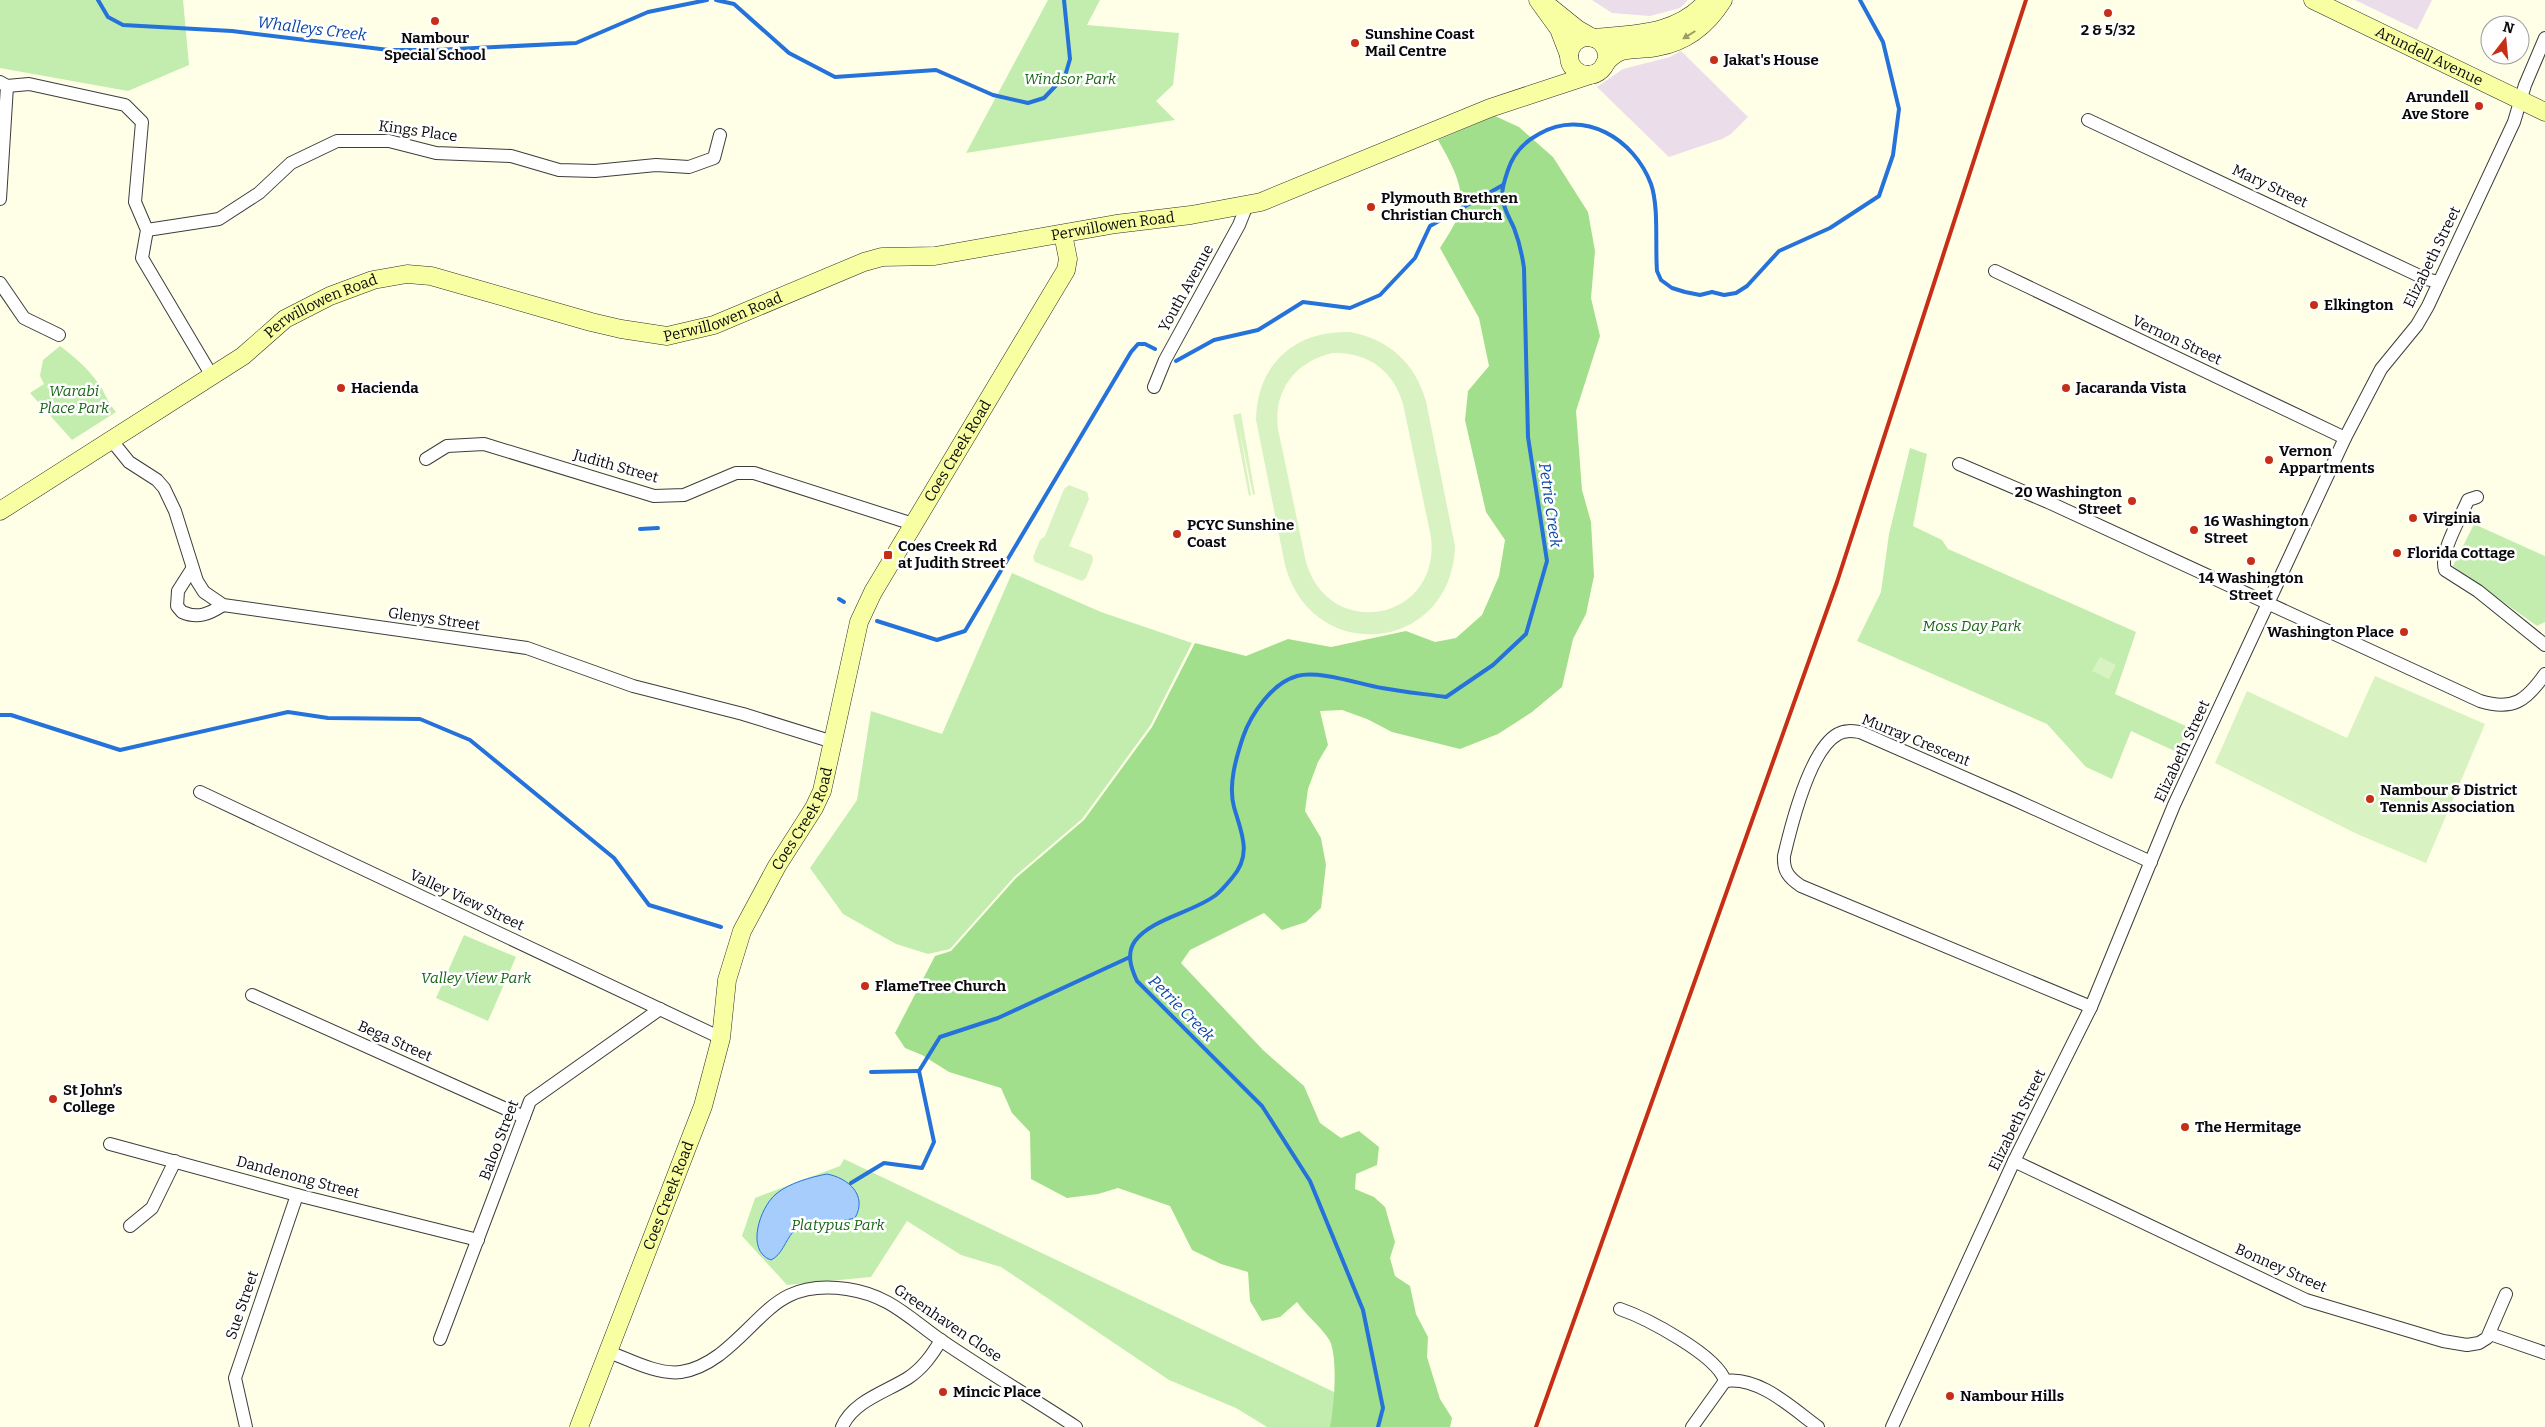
<svg xmlns="http://www.w3.org/2000/svg" width="2545" height="1427" viewBox="0 0 2545 1427" font-family="Bitter,serif">
<style>
.industrial{fill:#ebddea}
.green{fill:#c3edae}
.forest{fill:#a2df8c}
.pitch{fill:#d8f3c1;fill-rule:evenodd}
.water{fill:#a6cdfc;stroke:#2672db}
.lines{fill:none;stroke-linecap:round;stroke-linejoin:round}
.stream{stroke:#2672db;stroke-width:4}
.street-casing{stroke:#3d3d3d;stroke-width:14}
.secondary-casing{stroke:#2c2c2c;stroke-width:19}
.street{stroke:#fff;stroke-width:12}
.secondary{stroke:#f8ffa3;stroke-width:18}
.rail{stroke:#c72e16;stroke-width:4}
.oneway{fill:#999d66}
.poi-dot{fill:#c72e16;stroke:#fff;stroke-width:2}
.labels{text-anchor:middle;stroke-width:5;stroke-linejoin:round;paint-order:stroke}
.poi-label{font-size:15px;font-weight:bold;fill:#0a0a0a;stroke:#fff;text-anchor:start}
.street-label{font-size:15px;fill:#0a0a0a;stroke:#fff}
.park-label{font-size:15px;font-style:italic;fill:#186716;stroke:#fff}
.water-label{font-size:16px;font-style:italic;fill:#0945a7;stroke:#fff}
</style>
<rect width="100%" height="100%" fill="#ffffe8"/>
<!-- industrial -->
<g class="industrial">
<polygon points="1592,0 1688,0 1680,8 1650,16 1612,13"/>
<polygon points="2355,0 2432,0 2417,30"/>
<polygon points="1681,51 1748,117 1731,134 1722,139 1669,157 1597,87 1623,69 1670,57"/>
</g>
<!-- green -->
<g class="green">
<polygon points="0,0 183,0 189,65 128,91 0,68"/>
<polygon points="1048,0 1100,0 1087,25 1179,33 1173,85 1156,101 1175,120 966,153"/>
<path d="M60,346C75,357 92,372 102,389C107,398 109,404 116,412L72,440L30,393L44,384L40,376L43,360Z"/>
<polygon points="1910,448 1927,454 1913,526 1942,540 1948,549 2136,632 2115,694 2188,727 2179,753 2131,731 2112,779 2086,767 2047,724 1857,641 1881,592 1889,534"/>
<polygon points="2474,524 2545,556 2545,622 2537,626 2453,566"/>
<polygon points="1012,573 1101,612 1192,643 1150,726 1082,819 1015,876 950,949 928,954 896,944 843,914 810,868 857,800 871,711 942,734"/>
<polygon points="464,935 516,957 488,1021 436,998"/>
<polygon points="844,1159 1372,1410 1370,1427 1267,1427 1236,1408 1169,1380 1001,1267 961,1255 907,1221 871,1277 787,1285 742,1236 755,1198 840,1166"/>
</g>
<!-- forest -->
<path class="forest" d="M1495,116L1519,127L1553,157L1588,212L1595,251L1591,298L1600,336L1576,411L1582,490L1591,522L1594,576L1586,614L1573,639L1562,687L1532,712L1498,734L1460,749L1392,732L1367,719L1342,710L1320,711L1328,745L1318,762L1308,789L1305,811L1321,838L1326,865L1321,908L1306,922L1282,930L1264,913L1190,950L1181,963L1263,1050L1304,1086L1320,1123L1341,1138L1359,1131L1379,1147L1377,1165L1356,1174L1355,1189L1374,1197L1385,1207L1395,1242L1390,1258L1395,1276L1410,1286L1416,1314L1428,1337L1427,1357L1440,1399L1452,1418L1450,1427H1330C1334,1409 1339,1352 1328,1338C1319,1325 1306,1315 1297,1302L1280,1317L1262,1321L1250,1301L1248,1272L1221,1264L1192,1250L1170,1206L1118,1188L1098,1194L1067,1198L1031,1179L1030,1132L1012,1113L1001,1088L949,1072L922,1055L905,1048L895,1033L935,956L951,951L1016,878L1084,820L1152,727L1195,643L1246,656L1288,639L1331,647L1406,631L1435,642L1456,638L1482,615L1499,576L1505,540L1486,512L1465,420L1468,391L1489,366L1479,318L1440,248C1446,238 1453,228 1458,217C1469,193 1450,161 1438,140Z"/>
<!-- pitch -->
<g class="pitch">
<path d="M1350,332C1389,339 1415,363 1426,401L1455,546C1452,653 1312,667 1285,565L1256,420C1257,364 1295,330 1350,332ZM1333,353C1368,352 1394,371 1403,404L1431,537C1441,621 1329,642 1306,562L1278,429C1273,390 1296,361 1333,353Z"/>
<polygon points="1241,413 1255,494 1253,495 1239,427 1251,495 1249,496 1233,415"/>
<polygon points="1069,485 1087,492 1089,499 1069,546 1092,555 1093,560 1086,578 1082,581 1035,562 1033,557 1040,540 1045,536 1064,489"/>
<polygon points="2100,657 2116,665 2109,679 2092,671"/>
<polygon points="2375,676 2485,724 2426,863 2357,834 2215,763 2247,691 2347,738"/>
</g>
<!-- water -->
<path class="water" d="M827,1174C848,1178 868,1195 855,1218L793,1232C785,1241 782,1255 771,1260C745,1251 760,1207 776,1194C789,1183 811,1177 827,1174Z"/>
<g class="lines">
<!-- stream -->
<g class="stream">
<polyline points="98,0 108,17 123,25 232,31 389,50 435,50 576,43 648,12 707,0"/>
<polyline points="716,0 734,4 789,53 835,77 936,70 993,95 1028,103 1044,98 1065,76 1070,59 1064,0"/>
<polyline points="1176,361 1214,340 1258,330 1303,302 1350,308 1380,295 1415,258 1430,226 1503,185"/>
<polyline points="640,529 658,528"/>
<polyline points="839,599 844,602"/>
<polyline points="877,621 937,640 965,631 1131,352 1138,344 1145,344 1155,349"/>
<polyline points="0,715 11,715 120,750 288,712 328,718 420,719 470,740 614,858 649,905 721,927"/>
<polyline points="871,1072 919,1071"/>
<polyline points="851,1183 884,1163 922,1168 934,1142 919,1071 940,1037 998,1018 1130,957"/>
<path d="M1378,1427L1383,1408L1363,1310L1310,1181L1262,1106L1137,981C1131,968 1126,954 1135,941C1151,919 1194,912 1216,895C1222,890 1227,884 1232,878C1253,854 1241,832 1234,807C1228,785 1236,758 1243,737C1251,714 1272,683 1297,676C1319,670 1359,684 1382,688C1403,692 1425,694 1446,697L1493,665L1526,634L1547,561L1528,437L1524,268C1522,254 1519,241 1514,228C1509,217 1503,208 1502,196C1502,187 1505,179 1508,170C1513,154 1524,142 1539,134C1584,108 1634,139 1651,184C1659,207 1655,245 1657,271L1661,280L1672,288L1685,292L1700,295L1712,292L1724,295L1736,293L1747,286L1779,251L1830,228L1879,196L1893,155L1899,109L1883,42L1860,0"/>
</g>
<defs>
<g id="street">
<polyline points="0,82 7,86 29,84 125,105 142,122 135,202 147,230 142,258 212,376"/>
<polyline points="2088,120 2426,279 2439,282"/>
<polyline points="0,199 7,86"/>
<polyline points="147,230 219,219 259,193 291,163 337,141 389,141 436,153 511,156 559,170 595,171 656,165 689,167 714,158 720,135"/>
<polyline points="1995,271 2345,438"/>
<polyline points="0,283 24,318 59,335"/>
<polyline points="1154,387 1165,360 1239,225 1247,205"/>
<polyline points="112,441 129,462 157,480 164,488 175,511 197,581 204,592 223,605 527,648 633,686 743,714 833,742"/>
<polyline points="426,459 447,446 484,444 654,496 684,495 736,473 754,473 913,524"/>
<path d="M1959,464L2048,502L2480,701C2513,711 2526,701 2545,674"/>
<path d="M2477,497L2468,500C2461,517 2439,553 2445,570L2478,591L2545,645"/>
<path d="M192,569L178,591L177,606L182,612C198,619 209,614 223,605"/>
<polyline points="200,792 721,1038"/>
<polyline points="252,995 524,1117"/>
<path d="M2091,1007L1801,886C1789,878 1783,871 1784,856C1791,826 1810,749 1838,734C1845,730 1852,731 1860,732L2013,799L2151,862"/>
<polyline points="110,1144 297,1195 478,1240"/>
<polyline points="2014,1161 2306,1300 2443,1341 2467,1345 2479,1343 2487,1338 2506,1294"/>
<polyline points="130,1226 152,1208 175,1161"/>
<path d="M1620,1309C1646,1318 1717,1355 1725,1381C1759,1376 1792,1408 1818,1427"/>
<polyline points="2490,1334 2545,1353"/>
<polyline points="440,1339 530,1101 660,1009"/>
<path d="M609,1352C630,1360 658,1375 681,1372C695,1370 708,1363 719,1355C766,1319 777,1279 847,1289C889,1295 909,1318 942,1341C986,1371 1032,1398 1076,1427"/>
<polyline points="246,1427 235,1378 297,1195"/>
<path d="M842,1427C853,1401 886,1392 908,1378C923,1368 932,1355 941,1340"/>
<polyline points="1692,1427 1725,1381"/>
<polyline points="1892,1427 2014,1161 2091,1007 2174,805 2345,438 2381,369 2417,325 2428,306 2514,122 2525,85 2545,38"/>
</g>
<g id="secondary">
<polyline points="1538,0 1559,29 1569,55"/>
<path id="s1" d="M2313,0L2545,112"/>
<polyline points="1551,8 1577,29 1591,37"/>
<circle cx="1588" cy="56" r="19"/>
<path d="M1593,38C1636,34 1678,35 1708,0"/>
<path d="M1604,65C1621,43 1634,52 1657,47C1686,42 1708,24 1723,0"/>
<path id="s2" d="M0,511L243,356L285,319L330,296L373,280L407,274L431,276L591,322L621,329L667,336L714,325L864,262L882,257L935,256L1116,224L1191,215L1261,202L1490,108L1593,74"/>
<path id="s3" d="M579,1427L703,1106L721,1038L727,980L742,931L777,866L814,808L822,791L859,622L873,592L1066,270L1068,259L1063,234"/>
</g>
</defs>
<!-- street casing -->
<use href="#street" class="street-casing"/>
<!-- secondary casing -->
<use href="#secondary" class="secondary-casing"/>
<!-- street -->
<use href="#street" class="street"/>
<!-- secondary -->
<use href="#secondary" class="secondary"/>
<!-- rail -->
<polyline class="rail" points="1536,1427 1837,582 2026,0"/>
</g>
<!-- one-way arrows -->
<defs><path id="oneway-solid" d="M-6-.8H1V-3.2L6.5 0L1 3.2V.8H-6Z" transform="scale(1.25)"/></defs>
<use class="oneway" href="#oneway-solid" transform="translate(1689 35) rotate(148)"/>
<!-- markers -->
<g class="poi-dot">
<circle cx="2108" cy="13" r="5"/>
<circle cx="435" cy="21" r="5"/>
<circle cx="1355" cy="43" r="5"/>
<circle cx="1714" cy="60" r="5"/>
<circle cx="2479" cy="106" r="5"/>
<circle cx="1371" cy="207" r="5"/>
<circle cx="2314" cy="305" r="5"/>
<circle cx="341" cy="388" r="5"/>
<circle cx="2066" cy="388" r="5"/>
<circle cx="2269" cy="460" r="5"/>
<circle cx="2132" cy="501" r="5"/>
<circle cx="2413" cy="518" r="5"/>
<circle cx="2194" cy="530" r="5"/>
<circle cx="1177" cy="534" r="5"/>
<circle cx="2397" cy="553" r="5"/>
<rect x="883" y="550" width="10" height="10" rx="2.5"/>
<circle cx="2251" cy="561" r="5"/>
<circle cx="2404" cy="632" r="5"/>
<circle cx="2370" cy="799" r="5"/>
<circle cx="865" cy="986" r="5"/>
<circle cx="53" cy="1099" r="5"/>
<circle cx="2185" cy="1127" r="5"/>
<circle cx="943" cy="1392" r="5"/>
<circle cx="1950" cy="1396" r="5"/>
</g>
<g class="labels">
<!-- poi labels -->
<g class="poi-label">
<text x="2108" y="35" text-anchor="middle">2 &amp; 5/32</text>
<text x="1365" y="39">Sunshine Coast<tspan x="1365" dy="17">Mail Centre</tspan></text>
<text x="435" y="43" text-anchor="middle">Nambour<tspan x="435" dy="17">Special School</tspan></text>
<text x="1724" y="65">Jakat's House</text>
<text x="2469" y="102" text-anchor="end">Arundell<tspan x="2469" dy="17">Ave Store</tspan></text>
<text x="1381" y="203">Plymouth Brethren<tspan x="1381" dy="17">Christian Church</tspan></text>
<text x="2324" y="310">Elkington</text>
<text x="351" y="393">Hacienda</text>
<text x="2076" y="393">Jacaranda Vista</text>
<text x="2279" y="456">Vernon<tspan x="2279" dy="17">Appartments</tspan></text>
<text x="2122" y="497" text-anchor="end">20 Washington<tspan x="2122" dy="17">Street</tspan></text>
<text x="2423" y="523">Virginia</text>
<text x="2204" y="526">16 Washington<tspan x="2204" dy="17">Street</tspan></text>
<text x="1187" y="530">PCYC Sunshine<tspan x="1187" dy="17">Coast</tspan></text>
<text x="898" y="551">Coes Creek Rd<tspan x="898" dy="17">at Judith Street</tspan></text>
<text x="2407" y="558">Florida Cottage</text>
<text x="2251" y="583" text-anchor="middle">14 Washington<tspan x="2251" dy="17">Street</tspan></text>
<text x="2394" y="637" text-anchor="end">Washington Place</text>
<text x="2380" y="795">Nambour &amp; District<tspan x="2380" dy="17">Tennis Association</tspan></text>
<text x="875" y="991">FlameTree Church</text>
<text x="63" y="1095">St John’s<tspan x="63" dy="17">College</tspan></text>
<text x="2195" y="1132">The Hermitage</text>
<text x="953" y="1397">Mincic Place</text>
<text x="1960" y="1401">Nambour Hills</text>
</g>
<!-- street labels -->
<g class="street-label">
<text dy="5" stroke="none"><textPath href="#s1" startOffset="129">Arundell Avenue</textPath></text>
<text transform="translate(418 131) rotate(8)" y="5">Kings Place</text>
<text transform="translate(2270 186) rotate(25)" y="5">Mary Street</text>
<text dy="5" stroke="none"><textPath href="#s2" startOffset="1206">Perwillowen Road</textPath></text>
<text transform="translate(2432 257) rotate(-64)" y="5">Elizabeth Street</text>
<text transform="translate(1186 288) rotate(-61)" y="5">Youth Avenue</text>
<text dy="5" stroke="none"><textPath href="#s2" startOffset="382">Perwillowen Road</textPath></text>
<text dy="5" stroke="none"><textPath href="#s2" startOffset="802">Perwillowen Road</textPath></text>
<text transform="translate(2177 340) rotate(25)" y="5">Vernon Street</text>
<text dy="5" stroke="none"><textPath href="#s3" startOffset="1056">Coes Creek Road</textPath></text>
<text transform="translate(616 466) rotate(16)" y="5">Judith Street</text>
<text transform="translate(434 619) rotate(8)" y="5">Glenys Street</text>
<text transform="translate(1916 740) rotate(22)" y="5">Murray Crescent</text>
<text transform="translate(2182 751) rotate(-65)" y="5">Elizabeth Street</text>
<text dy="5" stroke="none"><textPath href="#s3" startOffset="652">Coes Creek Road</textPath></text>
<text transform="translate(467 900) rotate(25)" y="5">Valley View Street</text>
<text transform="translate(395 1041) rotate(24)" y="5">Bega Street</text>
<text transform="translate(2017 1120) rotate(-64)" y="5">Elizabeth Street</text>
<text transform="translate(499 1140) rotate(-69)" y="5">Baloo Street</text>
<text transform="translate(298 1177) rotate(15)" y="5">Dandenong Street</text>
<text dy="5" stroke="none"><textPath href="#s3" startOffset="248">Coes Creek Road</textPath></text>
<text transform="translate(2281 1268) rotate(24)" y="5">Bonney Street</text>
<text transform="translate(242 1305) rotate(-71)" y="5">Sue Street</text>
<text transform="translate(948 1323) rotate(34)" y="5">Greenhaven Close</text>
</g>
<!-- park labels -->
<g class="park-label">
<text x="1070" y="84">Windsor Park</text>
<text x="74" y="396">Warabi<tspan x="74" dy="17">Place Park</tspan></text>
<text x="1972" y="631">Moss Day Park</text>
<text x="476" y="983">Valley View Park</text>
<text x="838" y="1230">Platypus Park</text>
</g>
<!-- water labels -->
<g class="water-label">
<text transform="translate(312 28) rotate(7)" y="6">Whalleys Creek</text>
<text transform="translate(1551 505) rotate(82)" y="6">Petrie Creek</text>
<text transform="translate(1182 1008) rotate(45)" y="6">Petrie Creek</text>
</g>
</g>
<!-- north arrow -->
<g transform="translate(2505 40) rotate(16)"><circle r="24" fill="#ffffff" stroke="#9d9d9d"/>
<path d="M0-4L9 19L0 12L-9 19Z" fill="#c72e16"/>
<text y="-8" font-size="14" font-weight="bold" text-anchor="middle" fill="#0a0a0a">N</text>
</g>
</svg>
